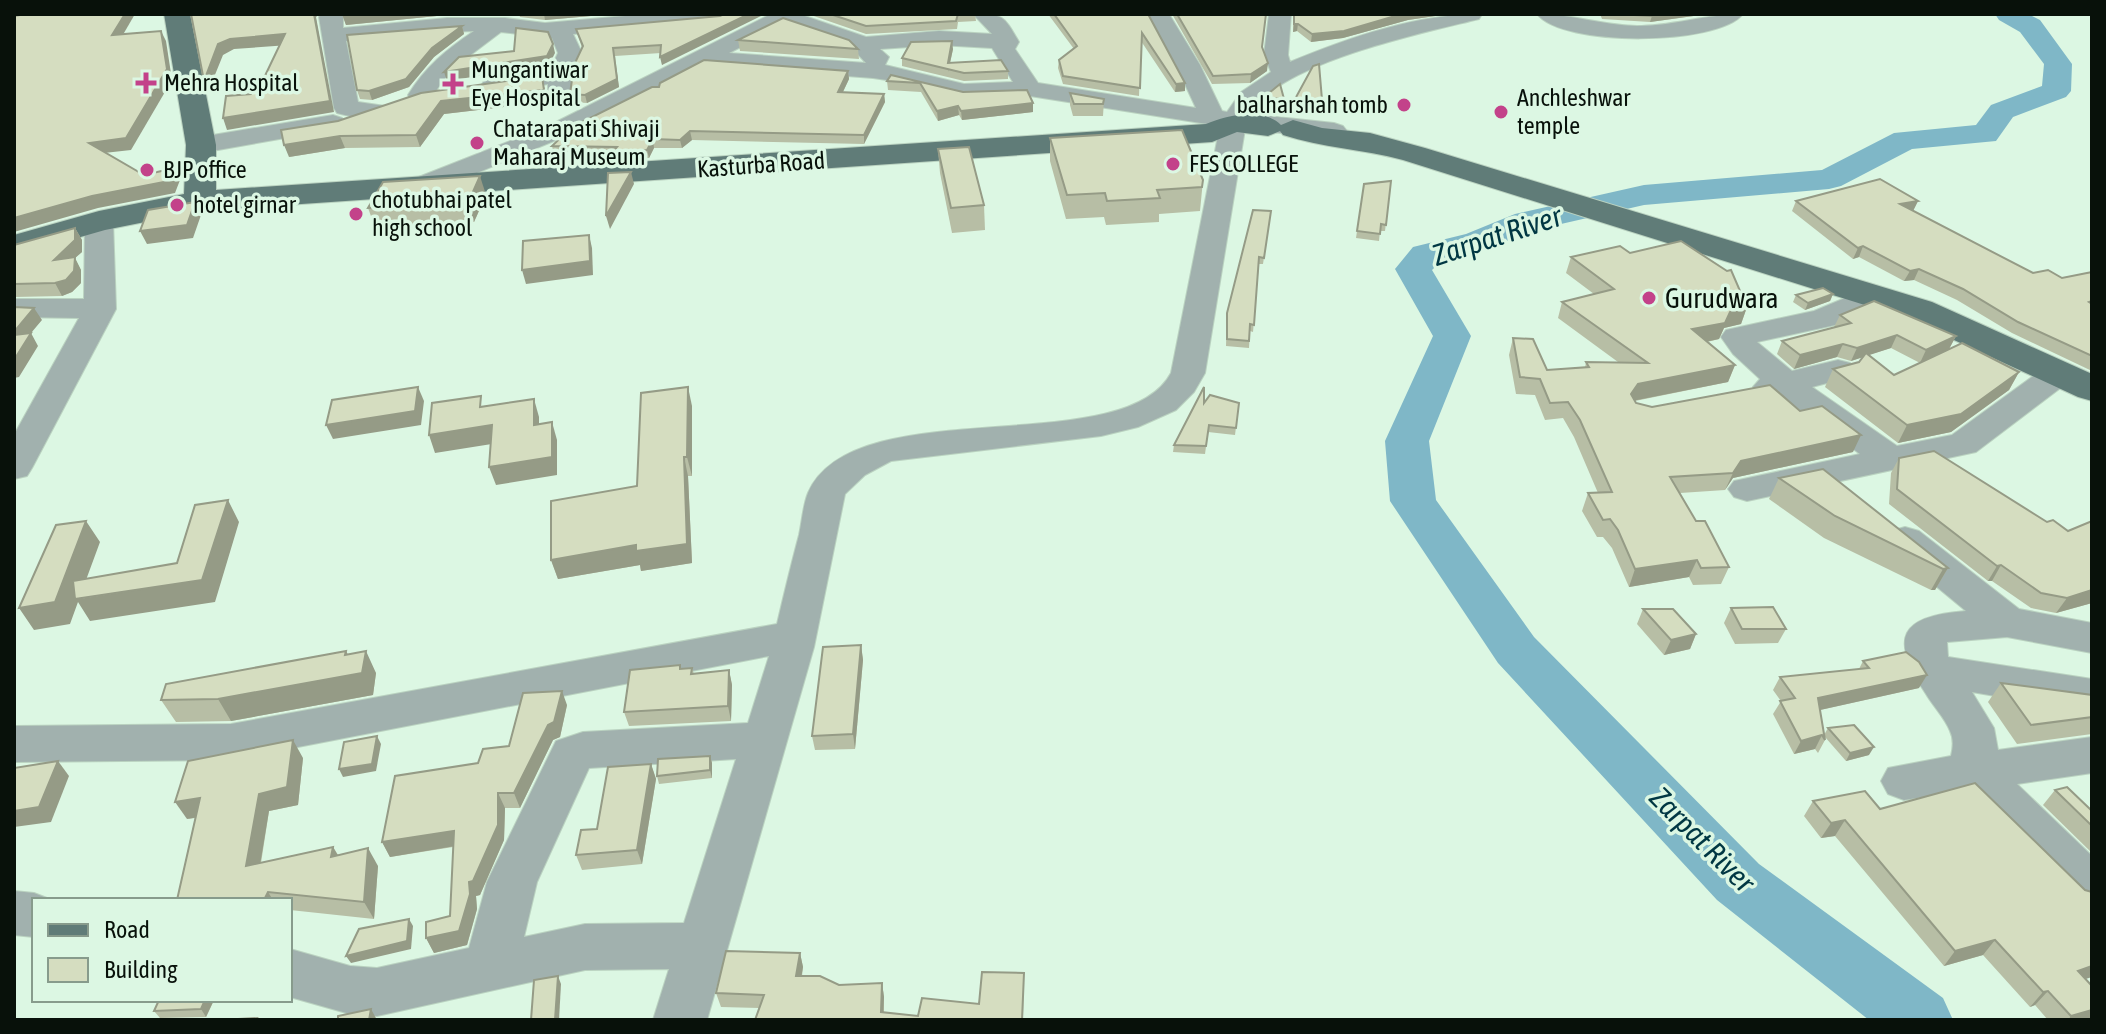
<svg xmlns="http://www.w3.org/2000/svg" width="2106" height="1034" viewBox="0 0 2106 1034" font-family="'Asap Condensed',sans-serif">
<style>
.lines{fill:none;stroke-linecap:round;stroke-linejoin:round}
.river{fill:#7fb7c7;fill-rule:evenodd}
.minor-casing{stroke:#bad2c0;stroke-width:2}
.major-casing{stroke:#bad2c0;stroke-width:2}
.minor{fill:#a1b1ae;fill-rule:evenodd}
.major{fill:#607c78;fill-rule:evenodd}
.wall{fill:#b7bea5}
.shaded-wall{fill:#959b86}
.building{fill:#d5ddc0;stroke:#959b86;stroke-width:2}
.poi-dot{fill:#c3428a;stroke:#dcf7e3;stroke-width:3}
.labels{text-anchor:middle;stroke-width:7;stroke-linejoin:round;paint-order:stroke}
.far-poi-label{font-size:24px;fill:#08110a;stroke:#dcf7e3;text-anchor:start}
.far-street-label{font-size:24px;fill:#08110a;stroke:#dcf7e3}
.poi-label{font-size:28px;fill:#08110a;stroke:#dcf7e3;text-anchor:start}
.water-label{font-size:30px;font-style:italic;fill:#003743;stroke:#dcf7e3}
</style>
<rect width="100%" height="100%" fill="#dcf7e3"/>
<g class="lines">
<!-- river -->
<polygon class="river" points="1995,14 2028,14 2040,20 2072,64 2071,91 2066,97 2013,117 1996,141 1912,149 1841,186 1829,189 1644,205 1526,232 1490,249 1439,263 1432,270 1471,336 1429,441 1436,500 1534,637 1759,864 1943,998 1953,1020 1869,1020 1717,900 1498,663 1390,501 1385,441 1433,336 1395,269 1413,247 1466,234 1515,214 1644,185 1822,170 1894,133 1976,125 1991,105 2042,86 2044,64 2020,32 1999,20"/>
<defs>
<g id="minor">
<path d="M321,14H343V28L447,18H505L545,23L648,14H732L721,21L573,34L582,53L573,72L572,97L569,102H551L548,97V84L493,93L484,91L481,86L484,81L551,68L558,53L552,38L501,32L452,69L429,100H411L408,95C425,67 447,49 474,31L418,33L346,41L358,102L385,106L388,111L385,116C370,120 352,117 337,113L334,108L319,17Z"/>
<path d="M771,14H799L866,37L939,31L992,34L973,14C1004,14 1004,16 1019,42L1015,49L1038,83L1196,108L1176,65L1147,14H1169L1200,65L1222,111L1227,112L1241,92L1271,72L1264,55L1269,14H1291L1288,55L1290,62C1350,37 1417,14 1482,14L1479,19C1423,33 1278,63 1250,114L1334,123L1343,126L1347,131L1343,136L1334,139L1245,129L1205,373L1194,392L1176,410L1138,427L1101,436L891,461L865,475L845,494L814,647L707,1020H653L669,969L585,970L377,1016L350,1014L290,997V949L350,966L377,968L469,948L487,882L556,741L583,732L748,723L769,656L231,760L14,762V726L231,724L777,624C784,594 791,565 799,535C802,521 803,505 808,493C853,389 1124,462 1171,373L1220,126L1030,96L963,98L907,83L873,78L705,65L566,136L426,194L416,196L406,194L402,188L406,182L548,126ZM784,25L852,48L866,63L729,53ZM939,45L992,48L1013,82L964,84L885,65L889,57L880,49ZM736,759L684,923L585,924L524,937L537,882L589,768Z"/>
<path d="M1537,14C1571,14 1602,25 1637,26C1673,26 1707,14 1743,14C1718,46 1562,47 1537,14Z"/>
<polygon points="333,115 342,118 346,123 342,128 201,153 192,151 188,145 192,139 201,137"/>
<polygon points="99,212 109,215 113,221 116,309 32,468 27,476 14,479 14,435 79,318 14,317 14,299 84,299 85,221 89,215"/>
<polygon points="1869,288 1880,290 1884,297 1880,304 1835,325 1757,342 1792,371 1838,360 1850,363 1855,370 1850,377 1812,387 1897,446 1952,435 2047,366 2059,363 2071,366 2076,373 2071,380 1976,452 1747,501 1734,497 1728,489 1734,481 1860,454 1780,395 1770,397 1758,394 1753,387 1760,379 1733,354 1721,337 1726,330 1814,311"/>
<path d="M1905,527L1919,531L2019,609L2092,623V653L2007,637L1947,642L1948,657L2092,679V713L1972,692L1994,728L1998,750L2092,737V773L2017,784L2092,856V909L2074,903L1961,791L1904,800L1888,794L1881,781L1888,768L1951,756C1953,748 1954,739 1950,731C1945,718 1933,706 1926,694C1888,637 1900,616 1966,611L1891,549L1886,540L1891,531Z"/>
<polygon points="14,891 34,893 52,900 34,900 34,937 14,935"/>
</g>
<path id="major" d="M164,14H190L216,145V190L1206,124C1226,115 1264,107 1281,125L1293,120L1322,128L1370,133L1425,148L1932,302L2092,374V401L2078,397L1906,318L1403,160C1363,149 1322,148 1283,135L1280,131L1268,136L1237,132L1212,142L200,211L105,230L14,256V235L99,211L184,194L186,145Z"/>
</defs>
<!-- minor casing -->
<use href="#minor" class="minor-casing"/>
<!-- major casing -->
<use href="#major" class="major-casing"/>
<!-- minor -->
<use href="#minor" class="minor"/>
<!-- major -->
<use href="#major" class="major"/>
</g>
<!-- wall -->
<g class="wall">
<polygon points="342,14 495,14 447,15 346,25"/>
<polygon points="519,14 614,14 545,20 520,17"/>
<polygon points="808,14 975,14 976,21 958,22 957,29 866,34"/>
<polygon points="1048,14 1148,14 1185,91 1175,92 1141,41 1139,96 1063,84 1058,68 1059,60 1074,49"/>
<polygon points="1172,14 1266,14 1262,47 1267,71 1250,83 1212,84"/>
<polygon points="1293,14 1449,14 1408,20 1343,38 1311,42 1297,31 1293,32"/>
<polygon points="1600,14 1708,14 1650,22 1602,19"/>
<polygon points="720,16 662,65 661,53 615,56 619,87 587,103 572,102 570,94 582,48 576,29"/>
<polygon points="462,26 464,34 434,57 409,87 372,100 360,99 357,90"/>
<polygon points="738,40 858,49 859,59 740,51"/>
<polygon points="953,49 950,63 1008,71 1008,79 964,81 902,66 902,58"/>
<polygon points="848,71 849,79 843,92 884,94 885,102 864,144 692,140 682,148 654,148 649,158 615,160 614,155 554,154 552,146 659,87"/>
<polygon points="891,75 963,92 1033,112 962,120 959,115 938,121 921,92 888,90 887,81"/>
<polygon points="542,76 547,102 444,114 420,147 345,148 289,157 338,121"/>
<polygon points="1070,93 1104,99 1103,116 1073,116 1070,105"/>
<polygon points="1263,98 1284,99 1283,105 1262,104"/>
<polygon points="1295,99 1322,100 1321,106 1294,105"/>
<polygon points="1050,138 1203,180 1200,211 1159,214 1159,222 1106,225 1104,217 1066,219 1050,161"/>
<polygon points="938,149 984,205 985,230 952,233 940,173"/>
<polygon points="1391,181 1385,231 1380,231 1379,241 1356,238 1364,184"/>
<polygon points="486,195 474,222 375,227 368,208"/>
<polygon points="1796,201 1918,201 1913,211 2033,273 2062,278 2092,272 2092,371 2012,333 1957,300 1914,280 1904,281 1859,257 1853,259 1792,211"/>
<polygon points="1271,211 1263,264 1259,264 1253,332 1250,331 1249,348 1226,346 1227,313"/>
<polygon points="75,228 82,240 82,252 75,258 81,270 81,283 72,292 62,296 14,297 14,245"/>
<polygon points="1630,253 1747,307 1741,324 1724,328 1719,339 1707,342 1735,365 1728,382 1635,401 1636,403 1652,407 1800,411 1853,452 1733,478 1725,490 1680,493 1696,521 1729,567 1721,584 1693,585 1689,577 1629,587 1612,548 1603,537 1597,537 1582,511 1588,493 1598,493 1574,437 1563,418 1545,420 1535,395 1516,394 1509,355 1513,338 1547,370 1585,368 1586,362 1618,362 1558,318 1562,302 1594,294 1566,273 1571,257"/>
<polygon points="1833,294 1830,301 1805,310 1793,302 1796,295"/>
<polygon points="1840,315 1956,336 1949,349 1920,363 1891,348 1868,355 1894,375 2019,372 2009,390 1951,432 1898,443 1825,387 1833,369 1859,362 1863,357 1851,361 1837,357 1794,369 1777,354 1782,341 1834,327"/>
<polygon points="1204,403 1239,403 1235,435 1208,432 1205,454 1173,452 1174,445"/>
<polygon points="692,406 692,476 688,476 692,563 641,571 640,565 558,579 551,560 637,486"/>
<polygon points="1899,458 2092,603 2056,613 2031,608 1992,581 1988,581 1889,504 1891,473"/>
<polygon points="1779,478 1948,568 1935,590 1931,590 1824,538 1769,499"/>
<polygon points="1731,608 1786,629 1778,643 1735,644 1724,623"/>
<polygon points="1643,609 1696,634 1690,649 1664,655 1637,624"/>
<polygon points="861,645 863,660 855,749 815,750 812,736"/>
<polygon points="346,651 348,655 376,673 373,695 231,721 176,722 161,700"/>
<polygon points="1863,661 1919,688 1820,710 1824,735 1828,728 1869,755 1846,761 1825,737 1825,740 1818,753 1815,749 1794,754 1773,714 1781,701 1773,690 1780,677 1859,669"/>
<polygon points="692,668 694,674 729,670 732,685 731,721 629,726 624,712 681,669"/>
<polygon points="2001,683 2092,695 2092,734 2017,744 1988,702"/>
<polygon points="567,705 560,737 553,740 520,808 505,808 504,840 480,895 476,896 477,909 467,945 434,953 426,938 450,916 453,847 390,857 382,842 478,763 509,746"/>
<polygon points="710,756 712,763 712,778 659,784 657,776"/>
<polygon points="303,758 298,805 269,811 261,863 333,847 338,855 378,866 374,919 290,910 290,900 177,900 195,818 187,819"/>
<polygon points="651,764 656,779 642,864 582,870 576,855"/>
<polygon points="2055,790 2092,811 2092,853 2043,805"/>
<polygon points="1813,801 1880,809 2086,979 2091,1020 2048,1020 2035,1005 2030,1007 1983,955 1944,966 1835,836 1821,838 1804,816"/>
<polygon points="726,951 800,953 803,967 802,976 820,976 839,985 882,983 884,997 884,1012 918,1016 922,998 979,1004 982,972 1024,973 1023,1020 755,1020 759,1008 721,1007 716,993"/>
<polygon points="159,1000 214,1000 206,1017 160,1018 154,1011"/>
</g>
<!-- shaded-wall -->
<g class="shaded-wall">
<polygon points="125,14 135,14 117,45 112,35"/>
<polygon points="314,14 319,14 316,17 334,112 227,130 223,118 330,101"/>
<polygon points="342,14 447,14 447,15 346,25"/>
<polygon points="544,14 614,14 545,20"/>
<polygon points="749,14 765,14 662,65 660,57"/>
<polygon points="1402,14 1449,14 1408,20 1343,38 1311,42 1312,34"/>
<polygon points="1669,14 1708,14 1650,22 1652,16"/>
<polygon points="1294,24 1298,24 1297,31 1293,32"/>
<polygon points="462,26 464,34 434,57 409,87 372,100 369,91"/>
<polygon points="161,31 166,41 172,80 131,150 95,154 89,143"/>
<polygon points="285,34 289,45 234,49 223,55 208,92 204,81 218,44 230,39"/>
<polygon points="952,41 953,49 948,72 948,63"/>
<polygon points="553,44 555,53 549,65 447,81 444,72"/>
<polygon points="613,48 619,87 587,103 585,95"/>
<polygon points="1268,63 1267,71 1250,83 1251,74"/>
<polygon points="848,71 849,79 839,100 838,92"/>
<polygon points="542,76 547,102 444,114 420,147 416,135 441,101"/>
<polygon points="1185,83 1185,91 1175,92 1176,84"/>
<polygon points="884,94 885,102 864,144 864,135"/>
<polygon points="1033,103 1033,112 962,120 961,111"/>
<polygon points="958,106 959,115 938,121 937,111"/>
<polygon points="690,131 692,140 682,148 680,140"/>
<polygon points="340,136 345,148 289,157 284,145"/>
<polygon points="653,139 654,148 649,158 647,150"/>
<polygon points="175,168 180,180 175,193 98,208 14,232 14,218"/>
<polygon points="631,172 634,184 610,229 606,216"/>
<polygon points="480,176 486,195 474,222 468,203"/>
<polygon points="1918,201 1913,211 1900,204"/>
<polygon points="195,202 201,215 193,238 147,244 140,231"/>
<polygon points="75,228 82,240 82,252 75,258 81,270 81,283 72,292 62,296 55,283 54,260"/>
<polygon points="589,235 592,248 593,275 526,284 522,270"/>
<polygon points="1863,246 1859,257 1853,259 1858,248"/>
<polygon points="1919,269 1914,280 1904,281 1910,271"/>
<polygon points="1833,294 1830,301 1805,310 1808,303"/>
<polygon points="1747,307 1741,324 1724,328 1719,339 1686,346 1692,329 1730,312"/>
<polygon points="34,308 42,320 31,333 38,346 19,377 14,378 14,332"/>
<polygon points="1897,335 1891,348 1851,361 1857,348"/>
<polygon points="1956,336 1949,349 1920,363 1926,350"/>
<polygon points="1843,344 1837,357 1794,369 1800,355"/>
<polygon points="1735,365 1728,382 1632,401 1631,394 1638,384"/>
<polygon points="2019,372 2009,390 1951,432 1898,443 1907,425"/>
<polygon points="418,387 424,401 421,425 333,439 326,425"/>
<polygon points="688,387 692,406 692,476 687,457"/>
<polygon points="534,399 539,417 539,443 534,425"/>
<polygon points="552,422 557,440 557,475 496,485 489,467"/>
<polygon points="492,425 498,443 435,453 429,435"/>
<polygon points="1861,435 1853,452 1733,478 1725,490 1733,473 1741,461"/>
<polygon points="684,457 688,476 692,563 641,571 640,565 558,579 551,560"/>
<polygon points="228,500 239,522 215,602 90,621 78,602 70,624 34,630 19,608 86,521 100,542 79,599 202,580"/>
<polygon points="1697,560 1689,577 1629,587 1635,569"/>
<polygon points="2001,565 1992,581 1988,581 1997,566"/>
<polygon points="1948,568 1935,590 1931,590 1943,569"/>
<polygon points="2092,590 2092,603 2056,613 2067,598"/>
<polygon points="1696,634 1690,649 1664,655 1671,640"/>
<polygon points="861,645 863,660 855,749 853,734"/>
<polygon points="346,651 357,673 366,651 376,673 373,695 231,721 218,699 345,655"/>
<polygon points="729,670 732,685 731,721 728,706"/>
<polygon points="1927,675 1919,688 1811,712 1818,698"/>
<polygon points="562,691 567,705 560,737 553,740 520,808 514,793"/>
<polygon points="1822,735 1815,749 1794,754 1801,741"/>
<polygon points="377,736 381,744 376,771 343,777 339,769"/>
<polygon points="293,740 303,758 298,805 269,811 257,883 246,866 259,794"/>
<polygon points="1874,747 1869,755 1846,761 1850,753"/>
<polygon points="710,756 712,763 712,778 710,770"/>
<polygon points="58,761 69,776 51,822 14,827 14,811"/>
<polygon points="651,764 656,779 642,864 637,850"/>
<polygon points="498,793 505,808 504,840 480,895 476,896 477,909 467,945 434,953 426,938 459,931 469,882"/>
<polygon points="200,798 211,815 187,819 175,802"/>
<polygon points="1845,820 1835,836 1821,838 1831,823"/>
<polygon points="454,831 461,845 390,857 382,842"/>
<polygon points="333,847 343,864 331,857"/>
<polygon points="368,848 378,866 374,919 364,902"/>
<polygon points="268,892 273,900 264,900"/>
<polygon points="409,919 413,926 411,949 351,963 346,956"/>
<polygon points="1995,940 1983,955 1944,966 1955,951"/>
<polygon points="800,953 803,967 799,990 796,976"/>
<polygon points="2092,966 2092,977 2064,986 2078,971"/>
<polygon points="558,976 561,984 559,1020 555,1020"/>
<polygon points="882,983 884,997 883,1020 881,1012"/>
<polygon points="2048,991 2035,1005 2030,1007 2043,992"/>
<polygon points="205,1000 214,1000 206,1017 201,1009"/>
<polygon points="371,1009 377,1020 369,1020"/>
<polygon points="2092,1010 2092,1020 2068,1020 2071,1016"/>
</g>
<!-- building -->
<g class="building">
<polygon points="26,14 125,14 112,35 161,31 167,69 126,138 89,143 144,175 175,168 169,181 92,196 14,218 14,16"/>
<polygon points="191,14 314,14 330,101 223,118 226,96 251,94 256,83 262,82 285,34 230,39 218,44 204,81"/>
<polygon points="724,14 749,14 660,57 661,45 613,48 617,79 585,95 570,94 574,65 583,46 576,29 720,16"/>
<polygon points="830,14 966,14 958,14 956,21 866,26"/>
<polygon points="1054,14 1148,14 1185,83 1176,84 1142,33 1140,88 1063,76 1059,60 1077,46"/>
<polygon points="1177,14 1266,14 1262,47 1268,63 1251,74 1213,76"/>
<polygon points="1294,14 1402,14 1344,31 1312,34 1298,24 1294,24"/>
<polygon points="1616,14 1669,14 1652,16"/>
<polygon points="783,18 849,40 858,49 738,40"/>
<polygon points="462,26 432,48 406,79 369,91 357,90 347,35"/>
<polygon points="516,28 548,32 553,44 547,56 444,72 459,57 514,51"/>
<polygon points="952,41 948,63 1001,60 1008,71 964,73 902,58 911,42"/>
<polygon points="704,60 848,71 838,92 884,94 864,135 690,131 680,140 653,139 647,150 613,152 617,147 552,146 572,127 652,87 659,87 660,83"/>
<polygon points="1319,64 1322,100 1295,99 1313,66"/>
<polygon points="891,75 963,92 1027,90 1033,103 961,111 958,106 937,111 920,83 887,81"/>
<polygon points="542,76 544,90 441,101 416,135 340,136 284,145 281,130 338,121 421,93"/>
<polygon points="1280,84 1284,99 1263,98"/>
<polygon points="1070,93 1104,99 1103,104 1074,104"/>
<polygon points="1182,130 1203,180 1202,187 1157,190 1160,198 1107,201 1105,193 1067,195 1050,138"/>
<polygon points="969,147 984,205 951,208 938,149"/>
<polygon points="631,172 606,216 608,173"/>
<polygon points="480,176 468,203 368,208 383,182"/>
<polygon points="1880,179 1918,201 1900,204 2033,273 2048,270 2062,278 2092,272 2092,301 2089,302 2092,304 2092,356 2018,322 1963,289 1919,269 1910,271 1863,246 1858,248 1796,201"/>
<polygon points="1391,181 1386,225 1381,224 1380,234 1357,231 1364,184"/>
<polygon points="195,202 187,225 140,231 148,210"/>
<polygon points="1253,210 1271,211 1264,258 1259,257 1254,325 1250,324 1249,341 1227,339 1227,313"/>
<polygon points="75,228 75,240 54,260 75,257 74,271 66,280 55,283 14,284 14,245"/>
<polygon points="589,235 590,261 522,270 523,241"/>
<polygon points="1681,241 1727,271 1731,270 1747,307 1730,312 1725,323 1692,329 1735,365 1638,384 1631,394 1636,403 1652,407 1770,385 1800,411 1822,406 1861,435 1741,461 1733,473 1670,477 1696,521 1705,521 1729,567 1701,568 1697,560 1635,569 1618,530 1610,519 1603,520 1588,493 1612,492 1580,420 1568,402 1550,403 1540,379 1520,377 1513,338 1533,339 1547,370 1589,367 1586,362 1648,363 1562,302 1614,289 1571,257 1620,246 1630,253"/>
<polygon points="1823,288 1833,294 1808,303 1796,295"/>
<polygon points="1874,301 1956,336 1926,350 1897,335 1857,348 1843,344 1800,355 1782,341 1851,323 1840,315"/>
<polygon points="14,307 34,308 14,332"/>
<polygon points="31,333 14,360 14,335"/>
<polygon points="1962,343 2019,372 1961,414 1907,425 1833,369 1859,362 1866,353 1894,375"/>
<polygon points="418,387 415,411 326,425 332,400"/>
<polygon points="688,387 687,457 684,457 687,544 636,551 636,545 551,560 551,501 637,486 641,393"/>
<polygon points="1204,387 1204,403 1210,395 1239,403 1236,428 1209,425 1206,446 1174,445"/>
<polygon points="481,396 480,407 534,399 534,425 552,422 552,457 489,467 492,425 429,435 432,403"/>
<polygon points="1934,451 2047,522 2053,520 2068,531 2092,521 2092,590 2067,598 2041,593 2001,565 1997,566 1897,489 1899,458"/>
<polygon points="1823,469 1948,568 1943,569 1835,516 1779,478"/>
<polygon points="228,500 202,580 75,599 73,581 177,563 195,505"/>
<polygon points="86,521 55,602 19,608 56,525"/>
<polygon points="1773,607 1786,629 1742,629 1731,608"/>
<polygon points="1643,609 1673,609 1696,634 1671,640"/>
<polygon points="861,645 853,734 812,736 823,647"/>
<polygon points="346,651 345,655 366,651 362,673 218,699 161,700 166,684"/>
<polygon points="1906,652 1919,662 1927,675 1818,698 1825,740 1822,735 1801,741 1780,701 1795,698 1780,677 1869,668 1863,661"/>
<polygon points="680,665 680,669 692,668 691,674 729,670 728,706 624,712 630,670"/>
<polygon points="2001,683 2092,695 2092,717 2031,725"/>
<polygon points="562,691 554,722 548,725 514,793 498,793 498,825 473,881 469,882 470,894 459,931 426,938 426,922 450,916 454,831 382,842 395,776 478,763 483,749 509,746 523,693"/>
<polygon points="1854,725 1874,747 1850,753 1828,728"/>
<polygon points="377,736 372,764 339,769 344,742"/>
<polygon points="293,740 287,787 259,794 246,866 333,847 331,857 368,848 364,902 268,892 264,900 177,900 200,798 175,802 188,761"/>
<polygon points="710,756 710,770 657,776 658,759"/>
<polygon points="58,761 39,807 14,811 14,768"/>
<polygon points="651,764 637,850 576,855 581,830 597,829 608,767"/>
<polygon points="1975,783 2085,890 2092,892 2092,966 2078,971 2092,986 2092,1010 2071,1016 2048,991 2043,992 1995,940 1955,951 1845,820 1831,823 1813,801 1865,791 1880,809"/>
<polygon points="2067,787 2092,811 2092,826 2055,790"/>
<polygon points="409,919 407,941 346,956 359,929"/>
<polygon points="726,951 800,953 796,976 820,976 839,985 882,983 881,1012 918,1016 922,998 979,1004 982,972 1024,973 1022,1020 755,1020 764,995 716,993"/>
<polygon points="558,976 555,1020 531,1020 534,980"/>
<polygon points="159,1000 205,1000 201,1009 154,1011"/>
<polygon points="371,1009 369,1020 338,1020 338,1016"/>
<polygon points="257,1018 256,1020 220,1020"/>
</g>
<!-- markers -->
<g class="poi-dot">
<path d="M142 71h8v8h8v8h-8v8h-8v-8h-8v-8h8z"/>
<path d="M449 72h8v8h8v8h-8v8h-8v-8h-8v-8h8z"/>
<circle cx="1404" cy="105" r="8"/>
<circle cx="1501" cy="112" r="8"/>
<circle cx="477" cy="143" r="8"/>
<circle cx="1173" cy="164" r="8"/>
<circle cx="147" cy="170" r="8"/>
<circle cx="177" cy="205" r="8"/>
<circle cx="356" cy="214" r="8"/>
<circle cx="1649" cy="298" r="8"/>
</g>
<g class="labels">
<!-- far-poi labels -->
<g class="far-poi-label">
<text x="471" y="78">Mungantiwar<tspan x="471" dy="28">Eye Hospital</tspan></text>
<text x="164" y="91">Mehra Hospital</text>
<text x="1517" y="106">Anchleshwar<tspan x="1517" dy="28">temple</tspan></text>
<text x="1388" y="113" text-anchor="end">balharshah tomb</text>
<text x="493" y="137">Chatarapati Shivaji<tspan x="493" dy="28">Maharaj Museum</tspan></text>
<text x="1189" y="172">FES COLLEGE</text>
<text x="163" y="178">BJP office</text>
<text x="372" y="208">chotubhai patel<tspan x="372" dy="28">high school</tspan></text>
<text x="193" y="213">hotel girnar</text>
</g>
<!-- far-street labels -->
<g class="far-street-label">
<text transform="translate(761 165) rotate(-4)" y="8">Kasturba Road</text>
</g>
<!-- poi labels -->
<g class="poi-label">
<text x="1665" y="308">Gurudwara</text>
</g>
<!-- water labels -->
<g class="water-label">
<text transform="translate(1497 236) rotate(-18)" y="10">Zarpat River</text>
<text transform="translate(1702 840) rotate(45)" y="10">Zarpat River</text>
</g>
</g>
<!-- border -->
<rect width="2106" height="1034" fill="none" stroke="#08110a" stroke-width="32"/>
<!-- legend -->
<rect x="32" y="898" width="260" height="104" fill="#dcf7e3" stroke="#879b8c" stroke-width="2"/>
<rect x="48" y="924" width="40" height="12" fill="#607c78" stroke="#879b8c" stroke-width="2"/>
<text x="104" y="938" font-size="24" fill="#08110a">Road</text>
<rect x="48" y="958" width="40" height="24" fill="#d5ddc0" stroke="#879b8c" stroke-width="2"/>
<text x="104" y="978" font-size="24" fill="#08110a">Building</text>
</svg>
